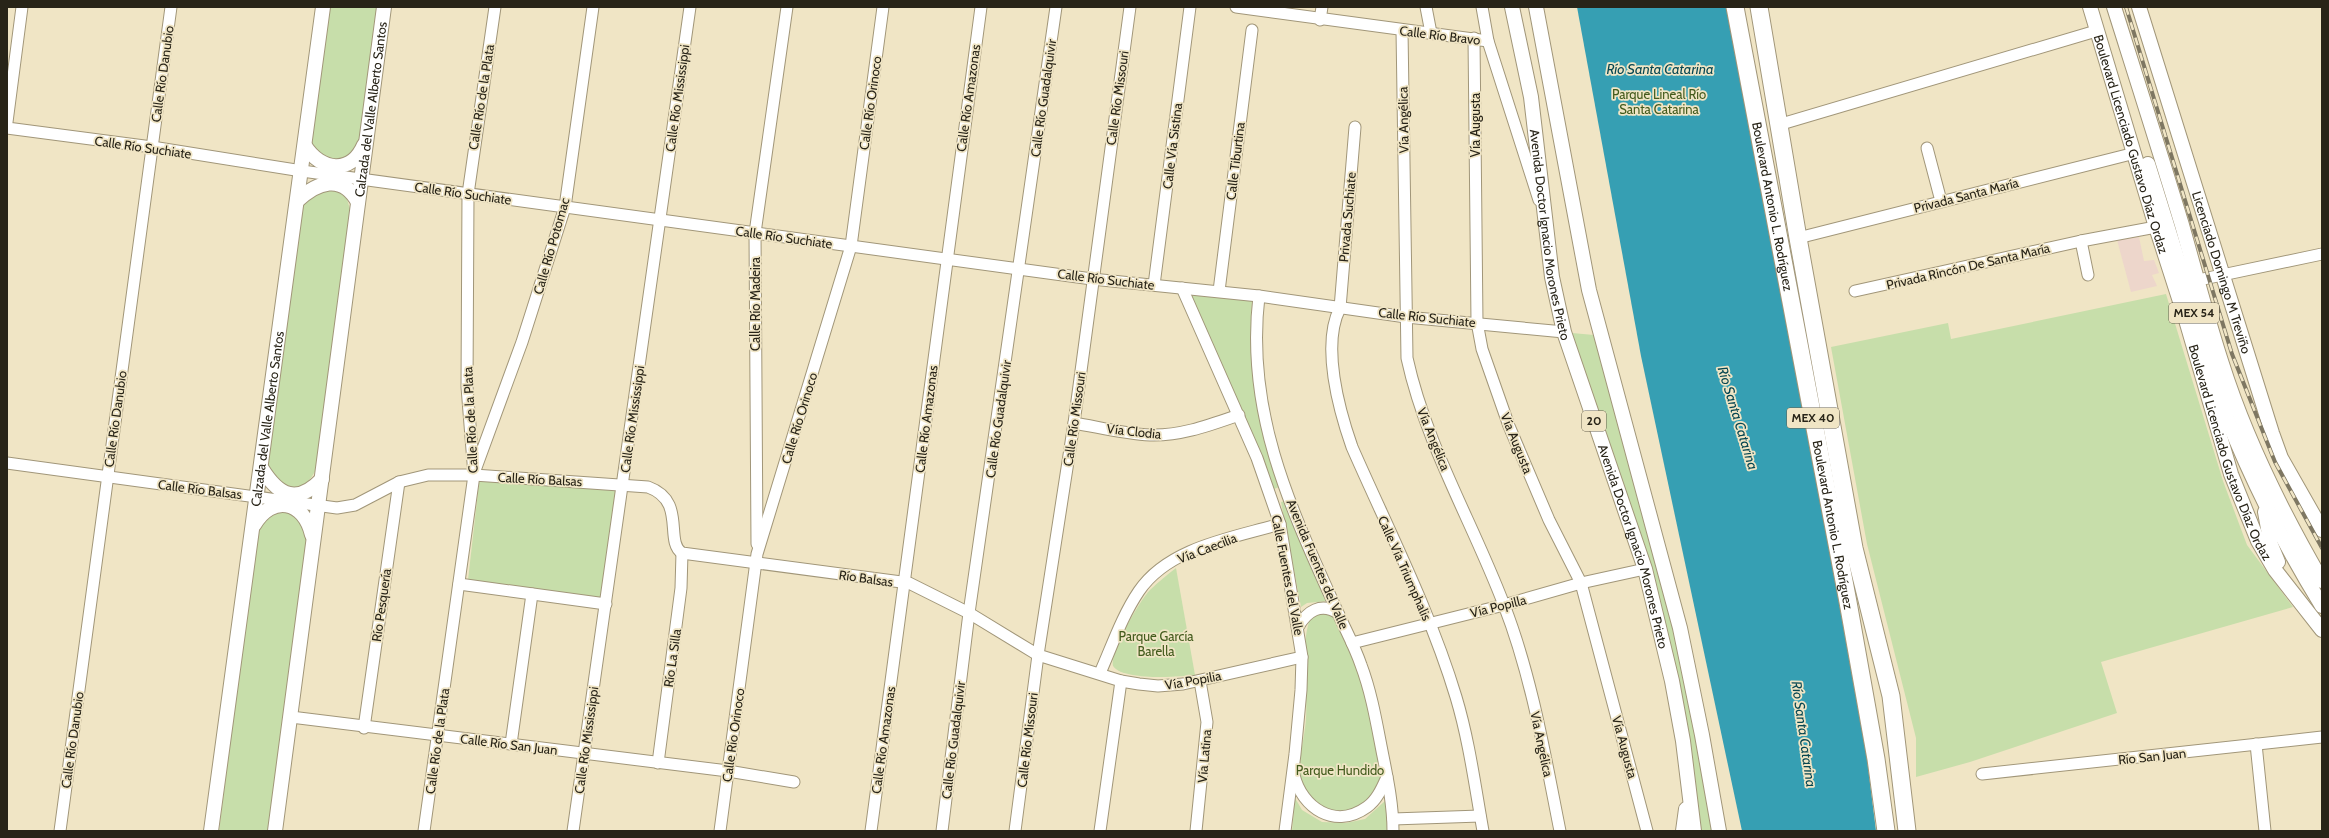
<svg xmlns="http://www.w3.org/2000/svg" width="2329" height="838" viewBox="0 0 2329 838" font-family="Cabin,sans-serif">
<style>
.commercial{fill:#edd6cb}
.green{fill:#c7deaa}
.water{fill:#369fb3}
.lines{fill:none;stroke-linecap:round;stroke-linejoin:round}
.minor-casing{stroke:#a19679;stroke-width:13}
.major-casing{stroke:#a19679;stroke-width:16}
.highway-casing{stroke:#a19679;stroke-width:19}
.minor{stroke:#fff;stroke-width:11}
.major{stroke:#fff;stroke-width:14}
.highway{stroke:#fff;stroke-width:17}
.rail-casing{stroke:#7e7762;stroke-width:4}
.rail{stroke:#f0e5c5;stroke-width:2.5;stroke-dasharray:8;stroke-linecap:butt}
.labels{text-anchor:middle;stroke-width:3.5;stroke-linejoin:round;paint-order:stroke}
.shield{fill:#f0e5c5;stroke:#645e4c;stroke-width:1}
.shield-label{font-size:12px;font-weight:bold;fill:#282418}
.street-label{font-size:13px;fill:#282418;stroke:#f0e5c5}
.park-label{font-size:13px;fill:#435b1d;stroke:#f0e5c5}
.water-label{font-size:14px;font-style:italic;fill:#064651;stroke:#f0e5c5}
</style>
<rect width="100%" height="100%" fill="#f0e5c5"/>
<!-- commercial -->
<polygon class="commercial" points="2139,237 2144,261 2154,260 2159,273 2152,275 2157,286 2131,292 2117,240"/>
<!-- green -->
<g class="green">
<polygon points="326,7 379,7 359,148 348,162 320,162 308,137"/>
<path d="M338,188L346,196L350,209L320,460C309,490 290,501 267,473L300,202L310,192Z"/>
<polygon points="2166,294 2223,481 2247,545 2293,607 2101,662 2117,713 1970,762 1916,777 1916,738 1867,544 1831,347 1948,323 1951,339"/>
<path d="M1190,295L1252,301C1247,368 1262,423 1279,487L1274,489Z"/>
<polygon points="1572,333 1594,335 1672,626 1686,685 1712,831 1701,831 1691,765 1626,497 1612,449 1590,391"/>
<polygon points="481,480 616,489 603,595 600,598 468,580 479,483"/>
<polygon points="1285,501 1328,601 1307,603 1301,607 1281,502"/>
<path d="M284,509C298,516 303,524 308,539L269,831H219L257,532L262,518Z"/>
<path d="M1176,568L1195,675C1179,677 1123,681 1113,666C1109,653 1140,600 1150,590C1158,582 1167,575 1176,568Z"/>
<path d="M1327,611C1351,629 1361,674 1368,703C1373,725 1382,751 1381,774C1379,814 1322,825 1304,789C1294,770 1305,740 1306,718C1308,685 1299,647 1311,616Z"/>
<polygon points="1295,798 1302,810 1322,822 1346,823 1365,819 1385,801 1388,831 1292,831"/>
</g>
<!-- water -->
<polygon class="water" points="1577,7 1728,7 1840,608 1867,759 1876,831 1742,831 1641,356"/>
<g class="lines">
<defs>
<g id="minor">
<polyline points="1236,7 1488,41"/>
<polyline points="1426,7 1431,33"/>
<polyline points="1482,7 1488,41 1539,200"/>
<polyline points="1320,20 1322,7"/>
<path d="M1402,30L1407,358C1426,445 1473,523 1504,605C1532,677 1545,756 1560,831"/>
<polyline points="1474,38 1477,322 1482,349 1509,426 1549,520 1581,583 1647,831"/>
<polyline points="7,122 22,7"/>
<polyline points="1778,125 2096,31"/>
<path d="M1355,127L1340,308C1321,345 1339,410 1352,447C1388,529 1430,611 1456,697C1469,740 1475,786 1483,831"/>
<polyline points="7,128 152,147 302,171 1092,279 1259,296 1406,317 1564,332"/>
<polyline points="1927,148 1941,201"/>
<polyline points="1798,238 2135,153"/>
<polyline points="2081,241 2088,275"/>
<polyline points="2189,282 2322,254"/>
<polyline points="1154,285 1190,7"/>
<polyline points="1182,288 1257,458 1280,524 1302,657 1301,690 1295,754 1285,831"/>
<polyline points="1219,291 1252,30"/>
<polyline points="1855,291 2081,241 2156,227"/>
<path d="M1259,296C1245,413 1291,509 1338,613C1346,631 1355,647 1361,665C1372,694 1377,726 1383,756C1388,781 1393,806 1393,831"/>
<path d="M1074,423C1098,427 1125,434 1150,435C1181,436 1210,425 1239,415"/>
<path d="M7,463L337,508L355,505L399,482L428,475H474L648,487C687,501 664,541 682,553L909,583L969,613L1038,655L1121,681L1139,684L1158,686L1183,684L1302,657"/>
<polyline points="474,473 522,342 565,207 593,7"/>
<polyline points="757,544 755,233 787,7"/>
<polyline points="459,584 606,604"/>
<path d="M1298,627C1307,611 1321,602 1338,613"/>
<polyline points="1352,643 1504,605 1581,583 1645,569"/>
<path d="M1100,673C1112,646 1122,616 1139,591C1169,547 1233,538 1280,524"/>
<polyline points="291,717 728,771 794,782"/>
<polyline points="364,728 399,482"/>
<polyline points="511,744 532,594"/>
<polyline points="2256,744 2265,831"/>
<polyline points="658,763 681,588 682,553"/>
<polyline points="1982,774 2322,737"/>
<path d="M1294,775C1302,808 1335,830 1367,807C1377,800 1382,788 1387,777"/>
<polyline points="1393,819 1480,816"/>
<polyline points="60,831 171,7"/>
<polyline points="424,831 474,475 467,387 468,194 495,7"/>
<polyline points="573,831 690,7"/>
<polyline points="720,831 757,554 851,246 883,7"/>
<polyline points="871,831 981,7"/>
<polyline points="942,831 969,613 1056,7"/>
<polyline points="1015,831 1038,655 1074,423 1130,7"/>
<polyline points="1100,831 1121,681"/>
<polyline points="1196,831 1207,722 1200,681"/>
</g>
<g id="major">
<path id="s1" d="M1512,7L1531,97L1552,277L1564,332L1645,569L1672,681L1683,741L1694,831"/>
<polyline points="1536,7 1589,290 1680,628 1702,735 1719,831"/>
<path id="s2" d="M2090,7L2156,227L2186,320L2231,474L2258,541L2275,570L2322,630"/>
<path d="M2114,7C2137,80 2160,152 2182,225C2195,271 2207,318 2222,364C2246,440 2282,512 2322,581"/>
<path id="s3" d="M2139,7L2272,433L2281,458L2322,530"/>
<path d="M305,146C321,171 351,175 364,145"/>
<path d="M2148,164L2227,418C2253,483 2285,546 2322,606"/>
<path d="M297,201C317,182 342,173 358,202"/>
<path d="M262,469C279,496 297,505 322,479"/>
<polyline points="2265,512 2271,545 2278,562"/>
<path d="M254,525C272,494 304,500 312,535"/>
<path id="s4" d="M211,831L323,7"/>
<path id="s5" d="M275,831L384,7"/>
<polyline points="1683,831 1686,809"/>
</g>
<g id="highway">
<path id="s6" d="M1735,7L1848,602L1876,759L1886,831"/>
<polyline points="1759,7 1798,238 1854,548 1891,696 1907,831"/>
</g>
</defs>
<!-- minor casing -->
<use href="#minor" class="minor-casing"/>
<!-- major casing -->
<use href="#major" class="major-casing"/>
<!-- highway casing -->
<use href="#highway" class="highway-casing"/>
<!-- minor -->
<use href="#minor" class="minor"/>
<!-- major -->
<use href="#major" class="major"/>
<!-- highway -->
<use href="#highway" class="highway"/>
<defs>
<polyline id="rail" points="2126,7 2232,354 2275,462 2322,548"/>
</defs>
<!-- rail casing -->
<use href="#rail" class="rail-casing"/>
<!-- rail -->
<use href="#rail" class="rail"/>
</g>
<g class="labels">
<!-- shield labels -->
<g class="shield">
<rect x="2169" y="303" width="50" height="20" rx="3"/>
<rect x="1787" y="408" width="52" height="20" rx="3"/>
<rect x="1582" y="411" width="24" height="20" rx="3"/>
</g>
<g class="shield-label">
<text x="2194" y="317">MEX 54</text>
<text x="1813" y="422">MEX 40</text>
<text x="1594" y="425">20</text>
</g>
<!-- street labels -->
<g class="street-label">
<text transform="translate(1440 35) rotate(7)" y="5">Calle Río Bravo</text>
<text transform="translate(162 74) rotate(-82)" y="5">Calle Río Danubio</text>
<text transform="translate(481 97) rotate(-81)" y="5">Calle Río de la Plata</text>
<text transform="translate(677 98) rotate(-82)" y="5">Calle Río Mississippi</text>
<text transform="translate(968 98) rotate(-82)" y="5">Calle Río Amazonas</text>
<text transform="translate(1043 98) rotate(-82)" y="5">Calle Río Guadalquivir</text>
<text transform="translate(1117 98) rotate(-82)" y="5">Calle Río Missouri</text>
<text transform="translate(870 103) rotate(-82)" y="5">Calle Río Orinoco</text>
<text dy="5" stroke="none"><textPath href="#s5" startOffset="728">Calzada del Valle Alberto Santos</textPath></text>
<text transform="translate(1403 120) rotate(-91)" y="5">Vía Angélica</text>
<text transform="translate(1475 125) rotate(-90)" y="5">Vía Augusta</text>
<text dy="5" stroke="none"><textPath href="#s2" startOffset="143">Boulevard Licenciado Gustavo Díaz Ordaz</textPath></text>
<text transform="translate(1172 146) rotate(-83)" y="5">Calle Vía Sistina</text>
<text transform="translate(143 147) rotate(8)" y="5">Calle Río Suchiate</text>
<text transform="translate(1235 161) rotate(-83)" y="5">Calle Tiburtina</text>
<text transform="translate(463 193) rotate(8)" y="5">Calle Río Suchiate</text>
<text transform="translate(1966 195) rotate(-14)" y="5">Privada Santa María</text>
<text dy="5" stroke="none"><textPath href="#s6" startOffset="203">Boulevard Antonio L. Rodríguez</textPath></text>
<text transform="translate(1347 217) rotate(-85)" y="5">Privada Suchiate</text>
<text dy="5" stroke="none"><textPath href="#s1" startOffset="231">Avenida Doctor Ignacio Morones Prieto</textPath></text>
<text transform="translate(784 237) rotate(8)" y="5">Calle Río Suchiate</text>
<text transform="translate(551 246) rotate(-74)" y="5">Calle Río Potomac</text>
<text transform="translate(1968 266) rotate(-13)" y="5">Privada Rincón De Santa María</text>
<text dy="5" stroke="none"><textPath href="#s3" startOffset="278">Licenciado Domingo M Treviño</textPath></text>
<text transform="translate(1106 279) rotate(7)" y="5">Calle Río Suchiate</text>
<text transform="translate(755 304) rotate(-90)" y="5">Calle Río Madeira</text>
<text transform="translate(1427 317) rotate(6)" y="5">Calle Río Suchiate</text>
<text transform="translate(799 418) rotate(-73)" y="5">Calle Río Orinoco</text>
<text transform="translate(115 419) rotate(-82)" y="5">Calle Río Danubio</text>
<text dy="5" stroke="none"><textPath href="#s4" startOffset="416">Calzada del Valle Alberto Santos</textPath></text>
<text transform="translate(632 419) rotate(-82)" y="5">Calle Río Mississippi</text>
<text transform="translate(926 419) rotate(-83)" y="5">Calle Río Amazonas</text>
<text transform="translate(998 419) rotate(-82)" y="5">Calle Río Guadalquivir</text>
<text transform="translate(1074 419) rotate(-82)" y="5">Calle Río Missouri</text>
<text transform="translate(470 420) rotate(-93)" y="5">Calle Río de la Plata</text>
<text transform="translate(1134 431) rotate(6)" y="5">Vía Clodia</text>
<text transform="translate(1434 439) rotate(68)" y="5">Vía Angélica</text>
<text transform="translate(1517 443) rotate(68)" y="5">Vía Augusta</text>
<text dy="5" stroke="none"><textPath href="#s2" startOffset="467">Boulevard Licenciado Gustavo Díaz Ordaz</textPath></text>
<text transform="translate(540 479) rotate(3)" y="5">Calle Río Balsas</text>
<text transform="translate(200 489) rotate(7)" y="5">Calle Río Balsas</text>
<text dy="5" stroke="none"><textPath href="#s6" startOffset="527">Boulevard Antonio L. Rodríguez</textPath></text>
<text dy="5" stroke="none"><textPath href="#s1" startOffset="555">Avenida Doctor Ignacio Morones Prieto</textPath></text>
<text transform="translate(1207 548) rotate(-21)" y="5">Vía Caecilia</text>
<text transform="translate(1318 564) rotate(67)" y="5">Avenida Fuentes del Valle</text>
<text transform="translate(1405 568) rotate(66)" y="5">Calle Vía Triumphalis</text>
<text transform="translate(1288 575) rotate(79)" y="5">Calle Fuentes del Valle</text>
<text transform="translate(866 578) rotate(8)" y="5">Río Balsas</text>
<text transform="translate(381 605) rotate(-82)" y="5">Río Pesquería</text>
<text transform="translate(1498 606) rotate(-14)" y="5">Vía Popilla</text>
<text transform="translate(672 658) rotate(-82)" y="5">Río La Silla</text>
<text transform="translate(1193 680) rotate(-10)" y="5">Vía Popilia</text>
<text transform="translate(733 735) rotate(-82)" y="5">Calle Río Orinoco</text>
<text transform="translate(72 740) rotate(-82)" y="5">Calle Río Danubio</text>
<text transform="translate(586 740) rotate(-82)" y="5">Calle Río Mississippi</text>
<text transform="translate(883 740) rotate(-82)" y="5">Calle Río Amazonas</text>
<text transform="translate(953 740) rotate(-83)" y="5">Calle Río Guadalquivir</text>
<text transform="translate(1027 740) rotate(-83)" y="5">Calle Río Missouri</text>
<text transform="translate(437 741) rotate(-82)" y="5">Calle Río de la Plata</text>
<text transform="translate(509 744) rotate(7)" y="5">Calle Río San Juan</text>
<text transform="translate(1542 744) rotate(78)" y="5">Vía Angélica</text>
<text transform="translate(1625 747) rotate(75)" y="5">Vía Augusta</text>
<text transform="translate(1204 756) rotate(-85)" y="5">Vía Latina</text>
<text transform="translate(2152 756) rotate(-6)" y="5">Río San Juan</text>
</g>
<!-- park labels -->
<g class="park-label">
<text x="1659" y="99">Parque Lineal Río<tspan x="1659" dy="15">Santa Catarina</tspan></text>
<text x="1156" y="641">Parque García<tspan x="1156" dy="15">Barella</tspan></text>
<text x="1340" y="775">Parque Hundido</text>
</g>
<!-- water labels -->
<g class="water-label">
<text x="1660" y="74">Río Santa Catarina</text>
<text transform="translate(1738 418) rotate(73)" y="5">Río Santa Catarina</text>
<text transform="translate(1804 734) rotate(82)" y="5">Río Santa Catarina</text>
</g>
</g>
<!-- border -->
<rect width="2329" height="838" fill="none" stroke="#282418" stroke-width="16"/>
</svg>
